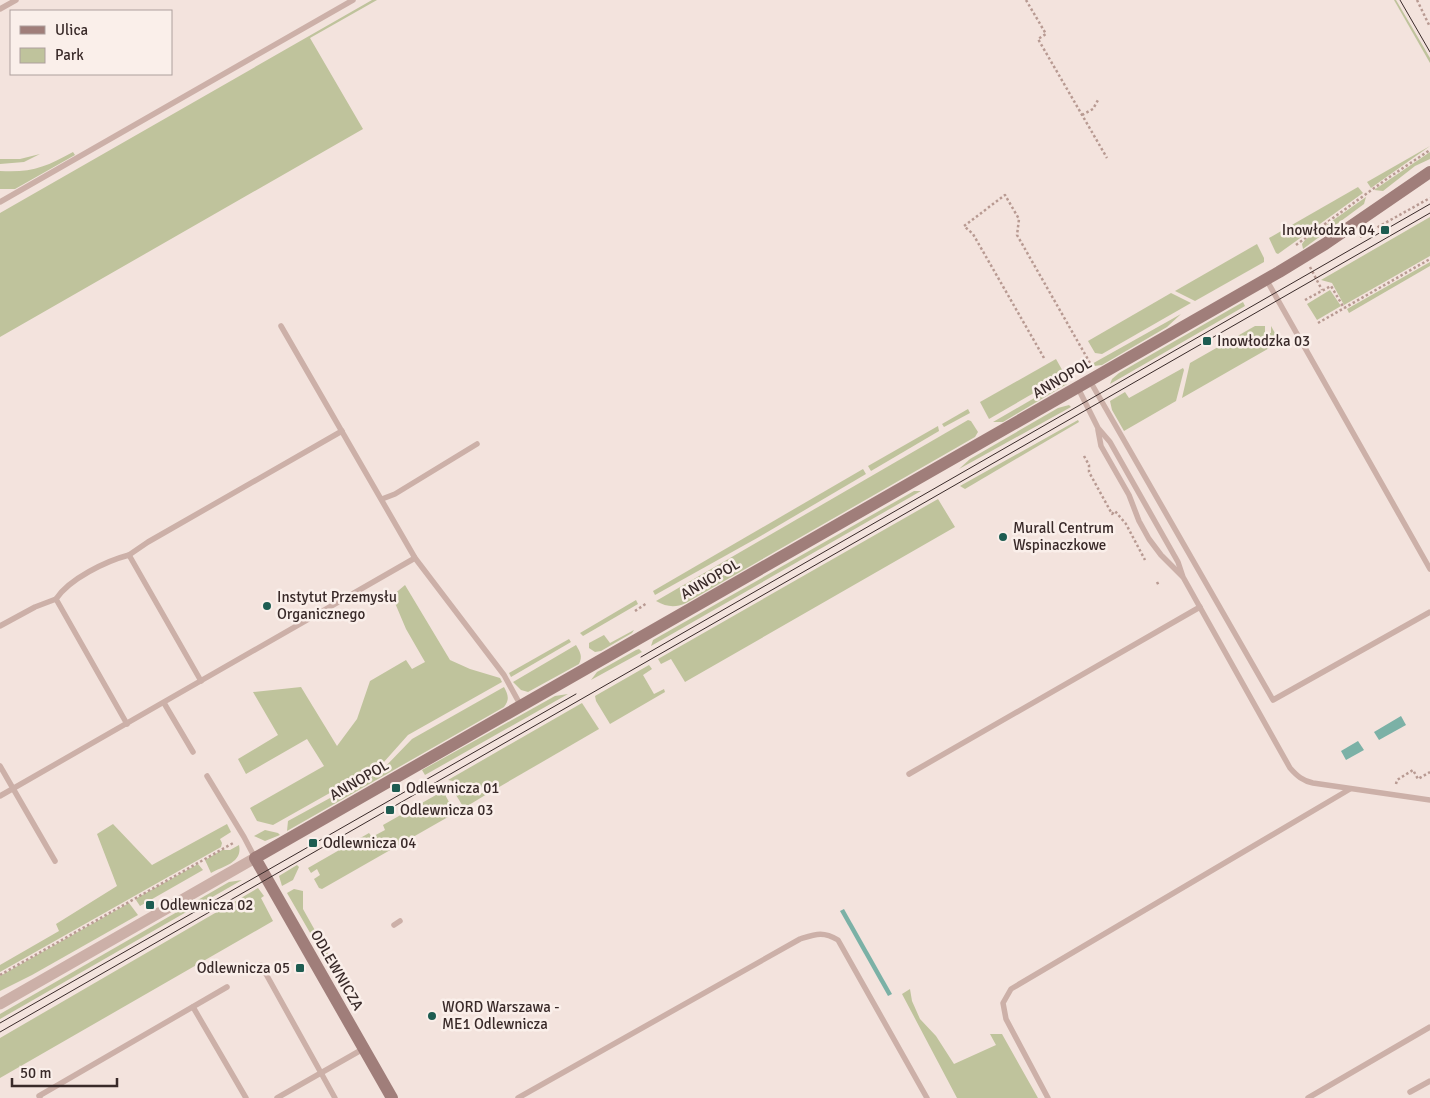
<svg xmlns="http://www.w3.org/2000/svg" width="1430" height="1098" viewBox="0 0 1430 1098" font-family="Signika,sans-serif">
<style>
.green{fill:#bfc39c}
.water{fill:#7bb1a6}
.lines{fill:none;stroke-linecap:round;stroke-linejoin:round}
.path{stroke:#b89a92;stroke-width:2.5;stroke-dasharray:2.5 2.5;stroke-linecap:butt}
.lane{stroke:#ccb0a8;stroke-width:5.5}
.street{stroke:#ccb0a8;stroke-width:11}
.secondary{stroke:#a07e7a;stroke-width:12}
.tram{stroke:#392a29;stroke-width:1}
.poi-dot{fill:#1d5c51;stroke:#faefea;stroke-width:2}
.labels{text-anchor:middle;stroke-width:5;stroke-linejoin:round;paint-order:stroke}
.poi-label{font-size:15px;fill:#392a29;stroke:#faefea;text-anchor:start}
.street-label{font-size:15px;fill:#392a29;stroke:#faefea}
</style>
<rect width="100%" height="100%" fill="#f3e3dd"/>
<!-- green -->
<g class="green">
<polygon points="372,0 377,0 310,38 363,129 0,337 0,213"/>
<polygon points="1394,0 1396,0 1430,58 1430,63"/>
<polygon points="1430,146 1371,188 1367,182"/>
<path d="M73,152L75,155L15,189H0V171C31,173 46,167 73,152Z"/>
<polygon points="1430,152 1430,159 1415,166 1383,191 1374,190"/>
<polygon points="40,154 24,162 0,164 0,159 20,159"/>
<polygon points="1358,187 1363,193 1278,254 1276,253 1269,238"/>
<polygon points="1366,197 1364,204 1303,249 1302,244 1305,240"/>
<polygon points="1430,217 1430,256 1344,305 1332,283 1321,280"/>
<polygon points="1257,244 1264,258 1264,262 1195,301 1175,291"/>
<polygon points="1430,262 1430,266 1349,313 1347,309"/>
<polygon points="1330,290 1341,306 1317,320 1307,304"/>
<polygon points="1171,293 1191,303 1102,354 1095,353 1088,341"/>
<polygon points="1243,302 1245,306 1110,384 1112,379 1119,373"/>
<polygon points="1181,314 1167,327 1102,365 1094,366 1090,365"/>
<polygon points="1255,326 1265,326 1265,333 1271,333 1271,326 1280,342 1182,398 1190,363"/>
<polygon points="1056,359 1065,375 989,419 980,402"/>
<polygon points="1183,368 1184,370 1176,401 1124,431 1112,410 1110,401 1125,392 1129,398"/>
<polygon points="1067,379 1067,384 1003,422 993,422"/>
<polygon points="1069,405 1071,407 959,469 970,459 1058,408"/>
<polygon points="968,409 970,413 944,427 942,424"/>
<path d="M968,420L971,421L978,432L975,437L686,603C675,608 667,607 656,601Z"/>
<polygon points="1078,420 1079,422 965,489 960,486"/>
<polygon points="938,426 939,431 871,471 868,466"/>
<polygon points="863,469 866,474 759,537 655,595 653,591"/>
<polygon points="914,491 921,491 651,646 653,640"/>
<polygon points="938,499 955,527 685,682 671,659 661,664 658,659"/>
<polygon points="405,585 450,660 470,669 500,678 502,682 408,735 383,763 273,825 257,821 250,808 324,766 307,739 246,774 238,759 278,735 253,692 301,687 337,746 357,719 370,681 406,660 412,669 425,662 406,629 392,596"/>
<polygon points="636,600 638,604 583,636 580,633"/>
<polygon points="634,630 632,633 601,651 595,652 589,648 589,643 604,635 610,643"/>
<polygon points="569,639 571,642 511,677 509,673"/>
<path d="M576,645C580,652 583,656 579,664L528,692L521,690L513,682Z"/>
<polygon points="639,649 642,652 591,680 597,672 636,650"/>
<polygon points="649,665 652,669 643,675 654,694 664,689 665,692 610,724 596,701 595,696"/>
<path d="M504,687C508,695 510,699 504,707L287,831L288,821L383,769L412,739Z"/>
<polygon points="568,694 425,775 422,770 555,696"/>
<polygon points="582,703 599,729 494,790 448,780"/>
<polygon points="451,787 487,794 464,808"/>
<polygon points="443,791 455,813 322,889 319,888 314,879 320,875 317,869 311,873 308,868 369,833 372,837 385,830 383,825"/>
<polygon points="113,824 152,865 227,824 231,832 220,839 222,843 221,847 0,972 0,965 59,931 56,924 117,886 97,834"/>
<polygon points="265,830 278,833 280,835 265,841 254,836"/>
<path d="M239,845C243,863 223,866 211,873L205,860L222,850H230Z"/>
<polygon points="198,864 203,870 140,906 136,900 137,898"/>
<polygon points="297,865 299,867 293,880 282,886 279,876"/>
<polygon points="242,880 0,1019 0,1014 229,882"/>
<polygon points="258,888 264,896 261,898 273,921 0,1078 0,1038"/>
<polygon points="294,889 303,891 303,909 340,975 331,969 287,893"/>
<polygon points="129,903 138,915 32,975 0,991 0,976"/>
<polygon points="910,989 912,1001 920,1019 936,1036 954,1064 996,1045 990,1034 1002,1034 1038,1098 957,1098 902,994"/>
</g>
<!-- water -->
<g class="water">
<polygon points="1401,716 1406,725 1379,740 1374,732"/>
<polygon points="1358,741 1364,750 1346,760 1341,751"/>
<polygon points="844,909 892,994 888,996 840,911"/>
</g>
<g class="lines">
<!-- path -->
<g class="path">
<polyline points="1026,0 1046,34 1038,39 1107,158"/>
<polyline points="1417,0 1430,27"/>
<polyline points="1082,115 1093,109 1098,100"/>
<polyline points="1360,237 1430,198"/>
<polyline points="1296,245 1388,178 1430,150"/>
<polyline points="1310,267 1322,290"/>
<polyline points="1305,300 1331,286 1344,308"/>
<polyline points="1318,323 1430,259"/>
<polyline points="1044,358 973,234 964,226 1005,195 1019,219 1017,235 1090,363"/>
<polyline points="1084,456 1089,465 1089,472 1112,514 1115,511 1126,524 1145,560"/>
<polyline points="1157,582 1159,586"/>
<polyline points="635,611 647,603"/>
<polyline points="1396,784 1397,780 1413,770 1418,779 1430,772"/>
<polyline points="0,975 235,842"/>
</g>
<!-- lane -->
<g class="lane">
<polyline points="0,9 16,0"/>
<polyline points="0,202 353,0"/>
<polyline points="1266,279 1430,569"/>
<polyline points="281,326 415,558 504,675 521,706"/>
<polyline points="1090,381 1273,700 1430,612"/>
<path d="M1078,388L1098,428L1110,442L1157,525L1178,562L1183,577L1290,768C1297,776 1303,781 1313,783L1430,800"/>
<polyline points="1098,430 1101,446 1129,495 1139,521 1149,539 1161,555 1182,576"/>
<polyline points="382,499 395,494 477,444"/>
<polyline points="129,555 148,542 342,431"/>
<polyline points="0,626 35,607 56,599"/>
<polyline points="164,703 193,752"/>
<path d="M127,724L56,599C69,579 106,561 129,555L201,681"/>
<polyline points="0,766 55,861"/>
<polyline points="909,774 1200,607"/>
<polyline points="207,776 244,837 255,858"/>
<polyline points="0,796 415,558"/>
<polyline points="394,925 400,921"/>
<polyline points="261,965 335,1098"/>
<polyline points="193,1007 246,1098"/>
<polyline points="1410,1092 1430,1081"/>
<polyline points="40,1098 39,1096 227,987"/>
<polyline points="277,1098 363,1049"/>
<path d="M518,1098L800,939C816,934 823,931 838,940L927,1098"/>
<polyline points="1048,1098 1006,1019 1003,1003 1011,989 1350,789"/>
<polyline points="1308,1098 1430,1027"/>
</g>
<!-- street -->
<polyline class="street" points="0,1004 255,858"/>
<!-- secondary -->
<polyline class="secondary" points="392,1098 255,858 1279,272 1325,244 1430,172"/>
<!-- tram -->
<g class="tram">
<polyline points="1400,0 1430,52"/>
<polyline points="641,657 1430,204"/>
<polyline points="0,1023 576,694"/>
<polyline points="0,1032 1430,213"/>
</g>
</g>
<!-- markers -->
<g class="poi-dot">
<rect x="1380" y="225" width="10" height="10" rx="2.5"/>
<rect x="1202" y="336" width="10" height="10" rx="2.5"/>
<circle cx="1003" cy="537" r="5"/>
<circle cx="267" cy="606" r="5"/>
<rect x="391" y="783" width="10" height="10" rx="2.5"/>
<rect x="385" y="805" width="10" height="10" rx="2.5"/>
<rect x="308" y="838" width="10" height="10" rx="2.5"/>
<rect x="145" y="900" width="10" height="10" rx="2.5"/>
<rect x="295" y="963" width="10" height="10" rx="2.5"/>
<circle cx="432" cy="1016" r="5"/>
</g>
<g class="labels">
<!-- poi labels -->
<g class="poi-label">
<text x="1375" y="235" text-anchor="end">Inowłodzka 04</text>
<text x="1217" y="346">Inowłodzka 03</text>
<text x="1013" y="533">Murall Centrum<tspan x="1013" dy="17">Wspinaczkowe</tspan></text>
<text x="277" y="602">Instytut Przemysłu<tspan x="277" dy="17">Organicznego</tspan></text>
<text x="406" y="793">Odlewnicza 01</text>
<text x="400" y="815">Odlewnicza 03</text>
<text x="323" y="848">Odlewnicza 04</text>
<text x="160" y="910">Odlewnicza 02</text>
<text x="290" y="973" text-anchor="end">Odlewnicza 05</text>
<text x="442" y="1012">WORD Warszawa -<tspan x="442" dy="17">ME1 Odlewnicza</tspan></text>
</g>
<!-- street labels -->
<g class="street-label">
<text transform="translate(1062 378) rotate(-30)" y="5">ANNOPOL</text>
<text transform="translate(710 579) rotate(-30)" y="5">ANNOPOL</text>
<text transform="translate(359 780) rotate(-30)" y="5">ANNOPOL</text>
<text transform="translate(337 970) rotate(60)" y="5">ODLEWNICZA</text>
</g>
</g>
<!-- legend -->
<rect x="10" y="10" width="162" height="65" fill="#faefea" stroke="#ada09d"/>
<rect x="20" y="26" width="25" height="8" fill="#a07e7a" stroke="#ada09d"/>
<text x="55" y="35" font-size="15" fill="#392a29">Ulica</text>
<rect x="20" y="48" width="25" height="15" fill="#bfc39c" stroke="#ada09d"/>
<text x="55" y="60" font-size="15" fill="#392a29">Park</text>
<!-- scale -->
<path d="M12 1078v8h105v-8" fill="none" stroke="#392a29" stroke-width="2.5"/>
<text x="20" y="1078" font-size="15" fill="#392a29" stroke="#faefea" stroke-width="4" paint-order="stroke">50 m</text>
</svg>
